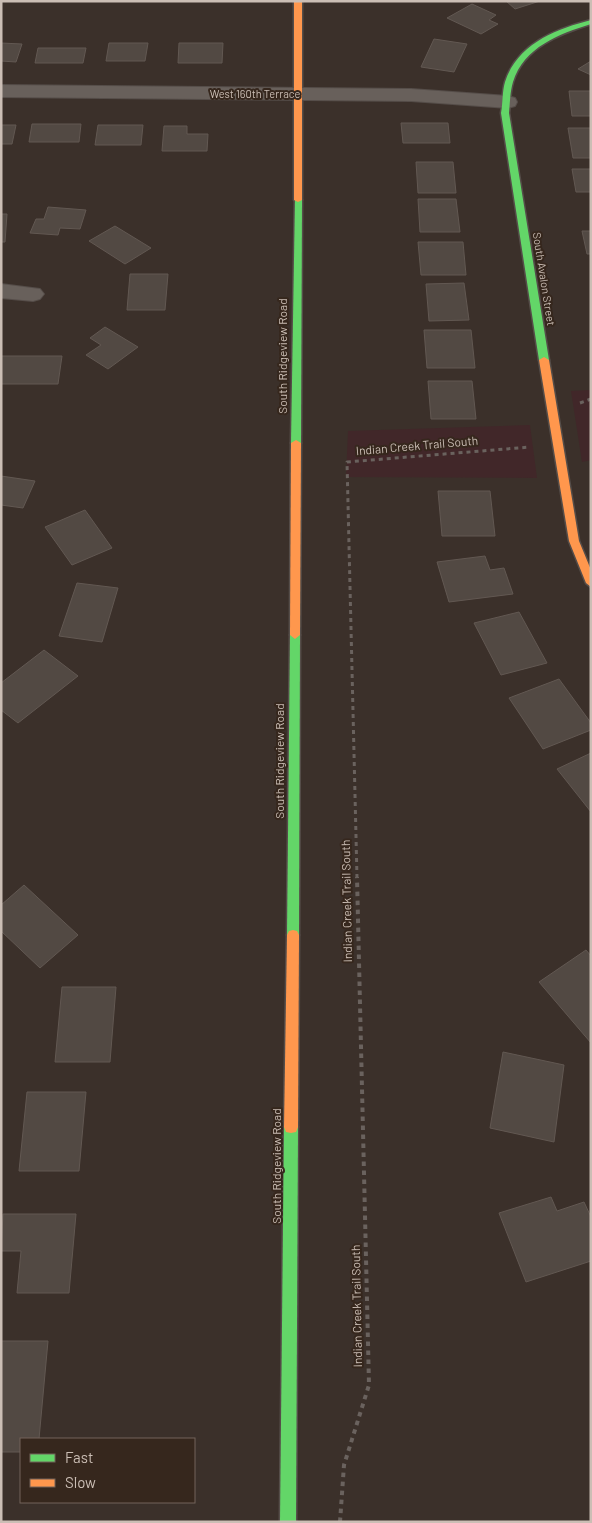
<svg xmlns="http://www.w3.org/2000/svg" width="592" height="1523" viewBox="0 0 592 1523" font-family="Barlow,sans-serif">
<style>
.green{fill:#412729}
.building{fill:#524943;stroke:#625852}
.lines{fill:none;stroke-linecap:round;stroke-linejoin:round}
.street-casing{stroke:#554d49;stroke-width:2}
.fast-casing{stroke:#554d49;stroke-width:3}
.slow-casing{stroke:#554d49;stroke-width:3}
.path-far1{stroke:#6a625e;stroke-width:3;stroke-dasharray:4 4;stroke-linecap:butt}
.path{stroke:#6a625e;stroke-width:4;stroke-dasharray:4.5 4.5;stroke-linecap:butt}
.street{fill:#68605b;fill-rule:evenodd}
.fast{fill:#63d668;fill-rule:evenodd}
.slow{fill:#ff974d;fill-rule:evenodd}
.labels{text-anchor:middle;stroke-width:4;stroke-linejoin:round;paint-order:stroke}
.far-street-label{font-size:11px;fill:#cbbeb5;stroke:#36271d}
.street-label{font-size:12px;fill:#cbbeb5;stroke:#36271d}
</style>
<rect width="100%" height="100%" fill="#3b302a"/>
<!-- green -->
<g class="green">
<polygon points="591,390 591,460 582,462 571,391"/>
<polygon points="530,425 537,478 346,477 348,431"/>
</g>
<!-- building -->
<g class="building">
<polygon points="506,1 540,1 515,9"/>
<polygon points="472,4 496,15 489,20 498,24 481,34 447,18"/>
<polygon points="434,39 467,44 454,72 421,67"/>
<polygon points="1,43 22,44 16,62 1,61"/>
<polygon points="109,43 148,43 145,61 106,61"/>
<polygon points="179,43 223,43 222,63 178,63"/>
<polygon points="38,48 86,48 83,63 35,63"/>
<polygon points="591,61 591,75 578,69"/>
<polygon points="569,91 591,91 591,116 572,116"/>
<polygon points="401,123 448,123 450,143 403,143"/>
<polygon points="32,124 81,124 79,142 29,142"/>
<polygon points="1,125 16,125 12,144 1,144"/>
<polygon points="98,125 143,125 141,145 95,145"/>
<polygon points="164,126 187,126 187,134 208,134 207,151 162,151"/>
<polygon points="568,128 591,128 591,158 573,158"/>
<polygon points="416,162 453,162 456,193 418,193"/>
<polygon points="572,169 591,169 591,192 576,192"/>
<polygon points="418,199 456,199 460,232 420,232"/>
<polygon points="48,207 86,210 80,229 60,228 58,235 30,233 36,219 44,219"/>
<polygon points="1,214 7,214 5,242 1,242"/>
<polygon points="115,226 151,248 125,264 89,241"/>
<polygon points="582,231 591,231 591,254 587,254"/>
<polygon points="418,242 463,242 466,275 421,275"/>
<polygon points="130,274 168,274 165,310 127,310"/>
<polygon points="464,283 469,320 429,321 426,284"/>
<polygon points="105,327 138,347 108,369 86,355 101,345 90,338"/>
<polygon points="424,330 471,330 475,368 427,368"/>
<polygon points="1,356 62,356 58,384 1,384"/>
<polygon points="428,381 472,381 476,419 431,419"/>
<polygon points="1,476 35,481 23,508 1,505"/>
<polygon points="438,491 490,491 495,536 442,536"/>
<polygon points="85,510 112,548 72,565 45,527"/>
<polygon points="485,556 490,570 504,568 513,594 449,602 437,562"/>
<polygon points="77,583 118,588 102,642 59,636"/>
<polygon points="519,612 547,663 501,675 474,623"/>
<polygon points="44,650 78,676 18,723 1,710 1,683"/>
<polygon points="559,679 591,723 591,730 543,749 509,698"/>
<polygon points="591,753 591,812 557,769"/>
<polygon points="24,885 78,935 40,968 1,931 1,905"/>
<polygon points="586,950 591,956 591,1043 539,982"/>
<polygon points="62,987 116,987 110,1062 55,1062"/>
<polygon points="503,1052 564,1065 554,1142 490,1128"/>
<polygon points="27,1092 86,1092 79,1171 19,1171"/>
<polygon points="551,1197 557,1211 584,1202 591,1217 591,1261 526,1282 499,1213"/>
<polygon points="3,1214 76,1214 69,1293 17,1293 21,1251 1,1251"/>
<polygon points="1,1341 48,1341 39,1439 21,1439 21,1452 1,1452"/>
</g>
<g class="lines">
<defs>
<g id="street">
<polygon points="1,85 411,89 508,96 515,98 517,102 515,106 508,108 411,101 1,97"/>
<polygon points="1,284 40,289 44,294 40,299 33,301 1,298"/>
</g>
<g id="fast">
<path d="M591,20V24C559,34 524,47 513,82C510,92 510,103 509,113L549,360L544,363L539,360L501,113C503,103 502,92 505,82C517,44 556,29 591,20Z"/>
<polygon points="295,198 302,200 301,443 296,446 291,443"/>
<polygon points="295,631 300,635 299,935 297,939 293,940 289,939 287,935 290,635"/>
<polygon points="291,1121 296,1122 298,1127 296,1522 280,1522 284,1127 286,1122"/>
</g>
<g id="slow">
<polygon points="294,1 302,1 302,200 298,202 294,200"/>
<polygon points="544,357 549,360 579,541 591,570 591,587 586,583 569,541 539,360"/>
<polygon points="296,440 301,443 300,635 295,639 290,635 291,443"/>
<polygon points="293,930 297,931 299,935 298,1127 296,1132 291,1133 286,1132 284,1127 287,935 289,931"/>
</g>
</defs>
<!-- street casing -->
<use href="#street" class="street-casing"/>
<!-- fast casing -->
<use href="#fast" class="fast-casing"/>
<!-- slow casing -->
<use href="#slow" class="slow-casing"/>
<!-- path-far1 -->
<g class="path-far1">
<polyline points="580,403 591,399"/>
<polyline points="357,878 347,462 530,447"/>
</g>
<!-- path -->
<polyline class="path" points="340,1522 344,1465 369,1385 357,877"/>
<!-- street -->
<use href="#street" class="street"/>
<!-- fast -->
<use href="#fast" class="fast"/>
<!-- slow -->
<use href="#slow" class="slow"/>
</g>
<g class="labels">
<!-- far-street labels -->
<g class="far-street-label">
<text x="255" y="98">West 160th Terrace</text>
<text transform="translate(544 279) rotate(81)" y="4">South Avalon Street</text>
</g>
<!-- street labels -->
<g class="street-label">
<text transform="translate(283 356) rotate(-90)" y="4">South Ridgeview Road</text>
<text transform="translate(417 446) rotate(-5)" y="4">Indian Creek Trail South</text>
<text transform="translate(280 761) rotate(-90)" y="4">South Ridgeview Road</text>
<text transform="translate(347 901) rotate(-91)" y="4">Indian Creek Trail South</text>
<text transform="translate(277 1166) rotate(-90)" y="4">South Ridgeview Road</text>
<text transform="translate(357 1306) rotate(-91)" y="4">Indian Creek Trail South</text>
</g>
</g>
<!-- border -->
<rect width="592" height="1523" fill="none" stroke="#cbbeb5" stroke-width="5"/>
<!-- legend -->
<rect x="20" y="1438" width="175" height="65" fill="#36271d" stroke="#72635a"/>
<rect x="30" y="1454" width="25" height="8" fill="#63d668" stroke="#72635a"/>
<text x="65" y="1463" font-size="15" fill="#cbbeb5">Fast</text>
<rect x="30" y="1479" width="25" height="8" fill="#ff974d" stroke="#72635a"/>
<text x="65" y="1488" font-size="15" fill="#cbbeb5">Slow</text>
</svg>
